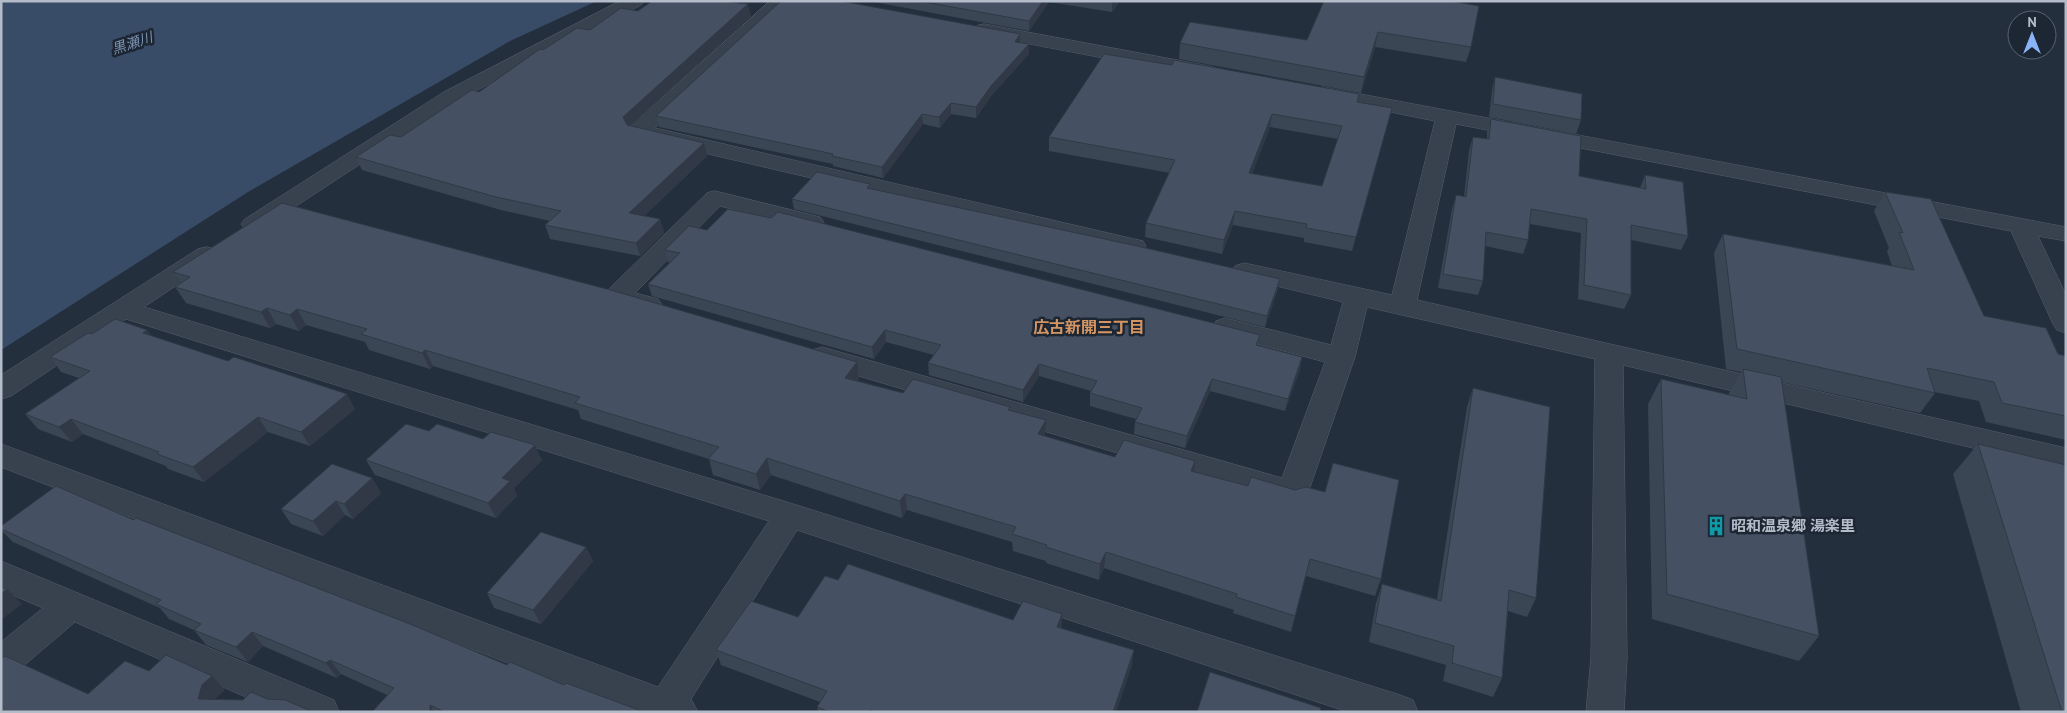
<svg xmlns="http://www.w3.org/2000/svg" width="2067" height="713" viewBox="0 0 2067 713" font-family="'PT Sans','Noto Sans JP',sans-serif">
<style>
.water{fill:#394c67}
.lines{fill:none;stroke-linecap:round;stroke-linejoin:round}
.minor-casing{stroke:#565f6c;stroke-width:1}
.minor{fill:#38414e;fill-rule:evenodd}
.wall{fill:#3b4654;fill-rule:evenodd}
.shaded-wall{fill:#303945}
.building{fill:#455162;stroke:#303945;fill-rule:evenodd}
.labels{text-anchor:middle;stroke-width:5;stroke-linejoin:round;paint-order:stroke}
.far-water-label{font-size:14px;font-style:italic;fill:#7c92b1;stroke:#1d2633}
.poi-label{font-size:15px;font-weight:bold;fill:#b4bcc9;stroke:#1d2633;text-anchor:start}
.neighbourhood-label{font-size:16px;font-weight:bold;fill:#d59563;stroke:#1d2633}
</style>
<rect width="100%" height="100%" fill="#242f3e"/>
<!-- water -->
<polygon class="water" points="1,1 597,1 510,41 248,192 1,350"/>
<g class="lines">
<defs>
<g id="minor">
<polygon points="620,1 644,1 641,5 458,100 261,229 253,231 245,229 241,224 245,219 444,92"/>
<polygon points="770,1 790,1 655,128 1134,239 1143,241 1146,246 1143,251 1134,253 631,136 628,131 631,126"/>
<polygon points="984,24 1209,66 1216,68 1219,72 1216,76 1209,78 977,34 975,30 977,26"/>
<polygon points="1323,87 2066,227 2066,241 2038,236 2066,295 2066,333 2057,330 2053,324 2011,231 1456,124 1417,300 2066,448 2066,470 1623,365 1627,658 1624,712 1586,712 1591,658 1595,359 1367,307 1355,357 1308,493 1303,501 1292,505 812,362 808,356 812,350 822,347 1282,478 1325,362 1216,333 1212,327 1216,321 1225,318 1331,345 1343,302 1235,276 1231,271 1235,266 1244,263 1392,295 1435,121 1316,97 1313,93 1316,89"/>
<polygon points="715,191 820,217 824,222 820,227 812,229 720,206 635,293 658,299 662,305 658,311 649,313 608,302 604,296 608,290 707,193"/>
<polygon points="207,247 216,249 219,254 216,259 144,307 790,503 1400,695 1413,700 1418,712 1348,712 797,530 691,699 698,712 635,712 1,467 1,444 658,687 769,521 126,319 11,396 1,399 1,375 198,249"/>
<polygon points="1,561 334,700 339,712 280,712 75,622 14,674 1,679 1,642 43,608 1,590"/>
</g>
</defs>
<!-- minor casing -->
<use href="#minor" class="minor-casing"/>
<!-- minor -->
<use href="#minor" class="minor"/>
</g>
<!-- wall -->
<g class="wall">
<polygon points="869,1 1120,1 1112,12 1049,2 1029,31"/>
<polygon points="1324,1 1471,47 1466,62 1375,47 1361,93 1179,59 1180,43 1307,40"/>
<polygon points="638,11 751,16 631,126 707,156 644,216 660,219 664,233 640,256 550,239 545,225 550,221 501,210 362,170 356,157 401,137 479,92 543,50"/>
<polygon points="1020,34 1020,43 1029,54 991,96 976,118 951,114 940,128 923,124 883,178 833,166 833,164 659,127 656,116"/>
<path d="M1172,65L1359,94L1358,102L1388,121L1352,251L1304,242V238L1233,225L1222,254L1145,237L1146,223L1170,173L1049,151V137ZM1270,127L1338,139L1322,186L1252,174Z"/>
<polygon points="1495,77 1581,120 1576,134 1489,117 1492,90"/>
<polygon points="1491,119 1579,176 1640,188 1645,175 1688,236 1681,250 1631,240 1631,295 1624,309 1578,299 1581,233 1530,224 1528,240 1523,254 1485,246 1483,281 1478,295 1438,288 1452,209 1456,195 1464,197 1469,150 1473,137 1487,139 1487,132"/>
<polygon points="870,189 1278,289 1265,327 794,209 792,199"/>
<polygon points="1885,192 1984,316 2058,354 2066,356 2066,440 1986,422 1979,401 1934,392 1935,393 1920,413 1781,382 1819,636 1799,661 1652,619 1648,404 1661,379 1729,395 1729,393 1741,372 1726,369 1714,253 1723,234 1892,266 1887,251 1889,248 1874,211"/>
<polygon points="665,250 1260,335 1258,345 1302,357 1300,369 1285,411 1210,391 1185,448 1134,434 1135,422 1136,419 1090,406 1090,393 1091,391 1039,376 1023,402 929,375 928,363 934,355 886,342 874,359 652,296 648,284 670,263 668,262"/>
<polygon points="173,272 859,379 858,381 903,393 1010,411 1045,436 1115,457 1194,472 1381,579 1375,596 1306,576 1291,632 1233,613 1234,610 1104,568 1099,580 1046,563 1046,561 1013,551 1012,542 907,510 902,518 771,475 760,490 713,475 709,459 581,419 578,410 433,366 430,369 369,350 365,342 306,325 299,331 276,324 270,328 186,303 175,287 181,283"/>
<polygon points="92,334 152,336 355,409 310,446 268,432 204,482 168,469 166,466 83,434 72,442 38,429 25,414 79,378 61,372 50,357"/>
<polygon points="1473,388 1536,598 1527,617 1508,611 1502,678 1493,697 1443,681 1446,665 1369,642 1376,603 1382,584 1437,599 1467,407"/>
<polygon points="429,431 542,460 514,488 517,496 496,518 375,475 366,460"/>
<polygon points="1978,444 2066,712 2021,712 1953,474"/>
<polygon points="372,478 381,493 353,519 345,515 323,536 291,524 281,509"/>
<polygon points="134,520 507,665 644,712 372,712 387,695 341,674 337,678 263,646 248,662 206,645 194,630 169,619 160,608 13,542 1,530 1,526"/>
<polygon points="586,547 593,561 541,624 494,608 487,593"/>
<polygon points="838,580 1013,620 1062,628 1132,665 1116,712 818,712 817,707 820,702 721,665 716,650 798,617"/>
</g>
<!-- shaded-wall -->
<g class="shaded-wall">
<polygon points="1043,1 1049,1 1049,2 1029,31 1029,21"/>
<polygon points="1113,1 1120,1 1112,12 1112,3"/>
<polygon points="748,4 751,16 626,130 623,117"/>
<polygon points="1378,32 1375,47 1361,93 1364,77"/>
<polygon points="1020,34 1020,44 1015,42"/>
<polygon points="1029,44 1029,54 991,96 976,118 976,107 991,86"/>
<polygon points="951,103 951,114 940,128 939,117"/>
<polygon points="1392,108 1388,121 1352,251 1356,237"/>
<polygon points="922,114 923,124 883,178 882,167"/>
<polygon points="1272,114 1270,127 1247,187 1249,173"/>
<polygon points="704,143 707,156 633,227 629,213"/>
<polygon points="1235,211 1233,225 1222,254 1224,240"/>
<polygon points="660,219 664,233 640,256 636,243"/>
<polygon points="1280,279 1278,289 1265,327 1267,316"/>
<polygon points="267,308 276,324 270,328 261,312"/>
<polygon points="297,309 306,325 299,331 290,315"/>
<polygon points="147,330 158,345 143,333"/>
<polygon points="885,330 886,342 874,359 872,347"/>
<polygon points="425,350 433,366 430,369 422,353"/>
<polygon points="1302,357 1300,369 1285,411 1288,399"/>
<polygon points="857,362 859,379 848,394 845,378"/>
<polygon points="1039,364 1039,376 1023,402 1023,390"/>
<polygon points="1212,379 1210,391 1185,448 1187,436"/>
<polygon points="347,394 355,409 310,446 301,432"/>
<polygon points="258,417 268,432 204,482 193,467"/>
<polygon points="71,419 83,434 72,442 59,427"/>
<polygon points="1046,420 1045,437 1038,434"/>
<polygon points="535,445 542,460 514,488 517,496 496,518 488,503 502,478"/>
<polygon points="767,458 771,475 760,490 756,474"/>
<polygon points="1195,461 1193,478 1191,471"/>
<polygon points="372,478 381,493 353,519 344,504"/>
<polygon points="905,494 907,510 902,518 900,501"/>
<polygon points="336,501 345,515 323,536 313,521"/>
<polygon points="586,547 593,561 541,624 533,610"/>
<polygon points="1106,552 1104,568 1099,580 1100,564"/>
<polygon points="7,589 22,604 1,620 1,594"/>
<polygon points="1062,614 1062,629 1057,627"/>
<polygon points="252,632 263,646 248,662 236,647"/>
<polygon points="1134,650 1132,665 1116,712 1113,712"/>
<polygon points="330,660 341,674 337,678 326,663"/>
<polygon points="212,676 225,690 215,699 198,699 202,685"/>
<polygon points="430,705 434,712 430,712"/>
</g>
<!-- building -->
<g class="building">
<polygon points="652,1 722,1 748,4 623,117 627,125 704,143 629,213 660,219 636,243 545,225 561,211 496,197 356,157 390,135 401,137 472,90 479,92 540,49 543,50 577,28 590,30 621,8 638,11"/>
<polygon points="781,1 841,1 1020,34 1015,42 1029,44 991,86 976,107 951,103 939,117 922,114 882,167 832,156 833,154 656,116"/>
<polygon points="920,1 1043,1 1029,21"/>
<polygon points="1324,1 1451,1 1479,6 1471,47 1378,32 1364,77 1180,43 1190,22 1307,40"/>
<path d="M1104,54L1172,65L1174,60L1359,94L1357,102L1392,108L1356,237L1306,228L1307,224L1235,211L1224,240L1146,223L1175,160L1049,137ZM1272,114L1342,126L1322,186L1249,173Z"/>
<polygon points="1495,77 1582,94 1581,120 1493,104"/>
<polygon points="1491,119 1581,136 1579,176 1646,189 1645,175 1683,182 1688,236 1631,225 1631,295 1584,285 1587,219 1531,209 1528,240 1486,232 1483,281 1443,274 1456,195 1466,197 1473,137 1489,139"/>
<polygon points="817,172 870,184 867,188 1137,246 1280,279 1267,316 792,199"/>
<polygon points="1885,192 1931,199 1984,316 2046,328 2058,354 2066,356 2066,416 2002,403 1994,382 1927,368 1935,393 1737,349 1723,234 1914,270 1899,232 1903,233"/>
<polygon points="282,203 614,291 857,362 845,378 903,393 913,379 1010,407 1008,410 1046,420 1038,434 1115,457 1124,440 1195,461 1191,471 1248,486 1251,477 1295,490 1306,487 1325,492 1333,463 1399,480 1381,579 1310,559 1295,616 1236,597 1237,594 1106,552 1100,564 1046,547 1047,545 1012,534 1016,527 905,494 900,501 767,458 756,474 708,459 719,447 575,403 580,397 425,350 422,353 361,334 367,329 297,309 290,315 267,308 261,312 175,287 190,277 173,272"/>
<polygon points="728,209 771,218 778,212 1260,335 1256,345 1302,357 1288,399 1212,379 1187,436 1135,422 1142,408 1090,393 1097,381 1039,364 1023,390 928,363 941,345 885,330 872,347 648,284 680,253 665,250 689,226 707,230"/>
<polygon points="115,319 147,330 143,333 228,361 234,357 347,394 301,432 258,417 193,467 157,454 159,452 71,419 59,427 25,414 90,371 50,357 88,333 92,334"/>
<polygon points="1743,369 1781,377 1819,636 1667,594 1661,379 1747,399"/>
<polygon points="1473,388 1550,407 1536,598 1509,590 1502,678 1452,663 1454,646 1375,623 1382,584 1441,601"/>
<polygon points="406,424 429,431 437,424 483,439 491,432 535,445 502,478 510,481 488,503 366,460"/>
<polygon points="1978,444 2066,465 2066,712 2062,712"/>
<polygon points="332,464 372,478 344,504 336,501 313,521 281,509"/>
<polygon points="56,486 134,520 136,518 410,624 507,665 510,662 564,685 566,683 644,712 445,712 430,705 430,712 372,712 394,688 330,660 326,663 252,632 236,647 194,630 201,624 156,604 161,600 1,529 1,526"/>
<polygon points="541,532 586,547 533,610 487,593"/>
<polygon points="848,564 1013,620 1023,601 1062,614 1057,627 1134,650 1113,712 874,712 870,710 869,712 830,712 817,707 827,691 716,650 751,601 798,617 825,576 838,580"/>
<polygon points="1,587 7,589 1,594"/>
<polygon points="166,655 212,676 202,685 198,699 243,700 251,692 267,699 285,700 313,712 137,712 134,711 133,712 1,712 1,658 5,656 88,694 125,661 149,671"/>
<polygon points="1210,672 1321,708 1320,711 1323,712 1197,712"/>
</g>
<!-- icons -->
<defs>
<symbol id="building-bare" viewBox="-9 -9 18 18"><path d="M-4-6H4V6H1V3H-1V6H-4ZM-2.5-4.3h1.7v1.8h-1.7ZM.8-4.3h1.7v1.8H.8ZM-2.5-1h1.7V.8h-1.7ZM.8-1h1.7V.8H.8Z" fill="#0f9aa8" stroke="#1d2633" stroke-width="2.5" paint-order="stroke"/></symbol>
</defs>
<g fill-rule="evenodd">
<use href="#building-bare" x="1702" y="512" width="28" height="28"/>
</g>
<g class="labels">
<!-- far-water labels -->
<g class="far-water-label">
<text transform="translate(132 43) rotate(-18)" y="5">黒瀬川</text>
</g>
<!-- poi labels -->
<g class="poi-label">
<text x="1731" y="531">昭和温泉郷 湯楽里</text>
</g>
<!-- neighbourhood labels -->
<g class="neighbourhood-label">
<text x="1089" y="333">広古新開三丁目</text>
</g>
</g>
<!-- border -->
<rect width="2067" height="713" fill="none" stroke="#b4bcc9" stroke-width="5"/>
<!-- north arrow -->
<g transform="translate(2032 35)"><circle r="24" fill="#1d2633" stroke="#59626f"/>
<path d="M0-4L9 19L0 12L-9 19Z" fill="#8ab4f8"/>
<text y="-8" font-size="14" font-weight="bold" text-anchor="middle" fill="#b4bcc9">N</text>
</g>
</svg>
